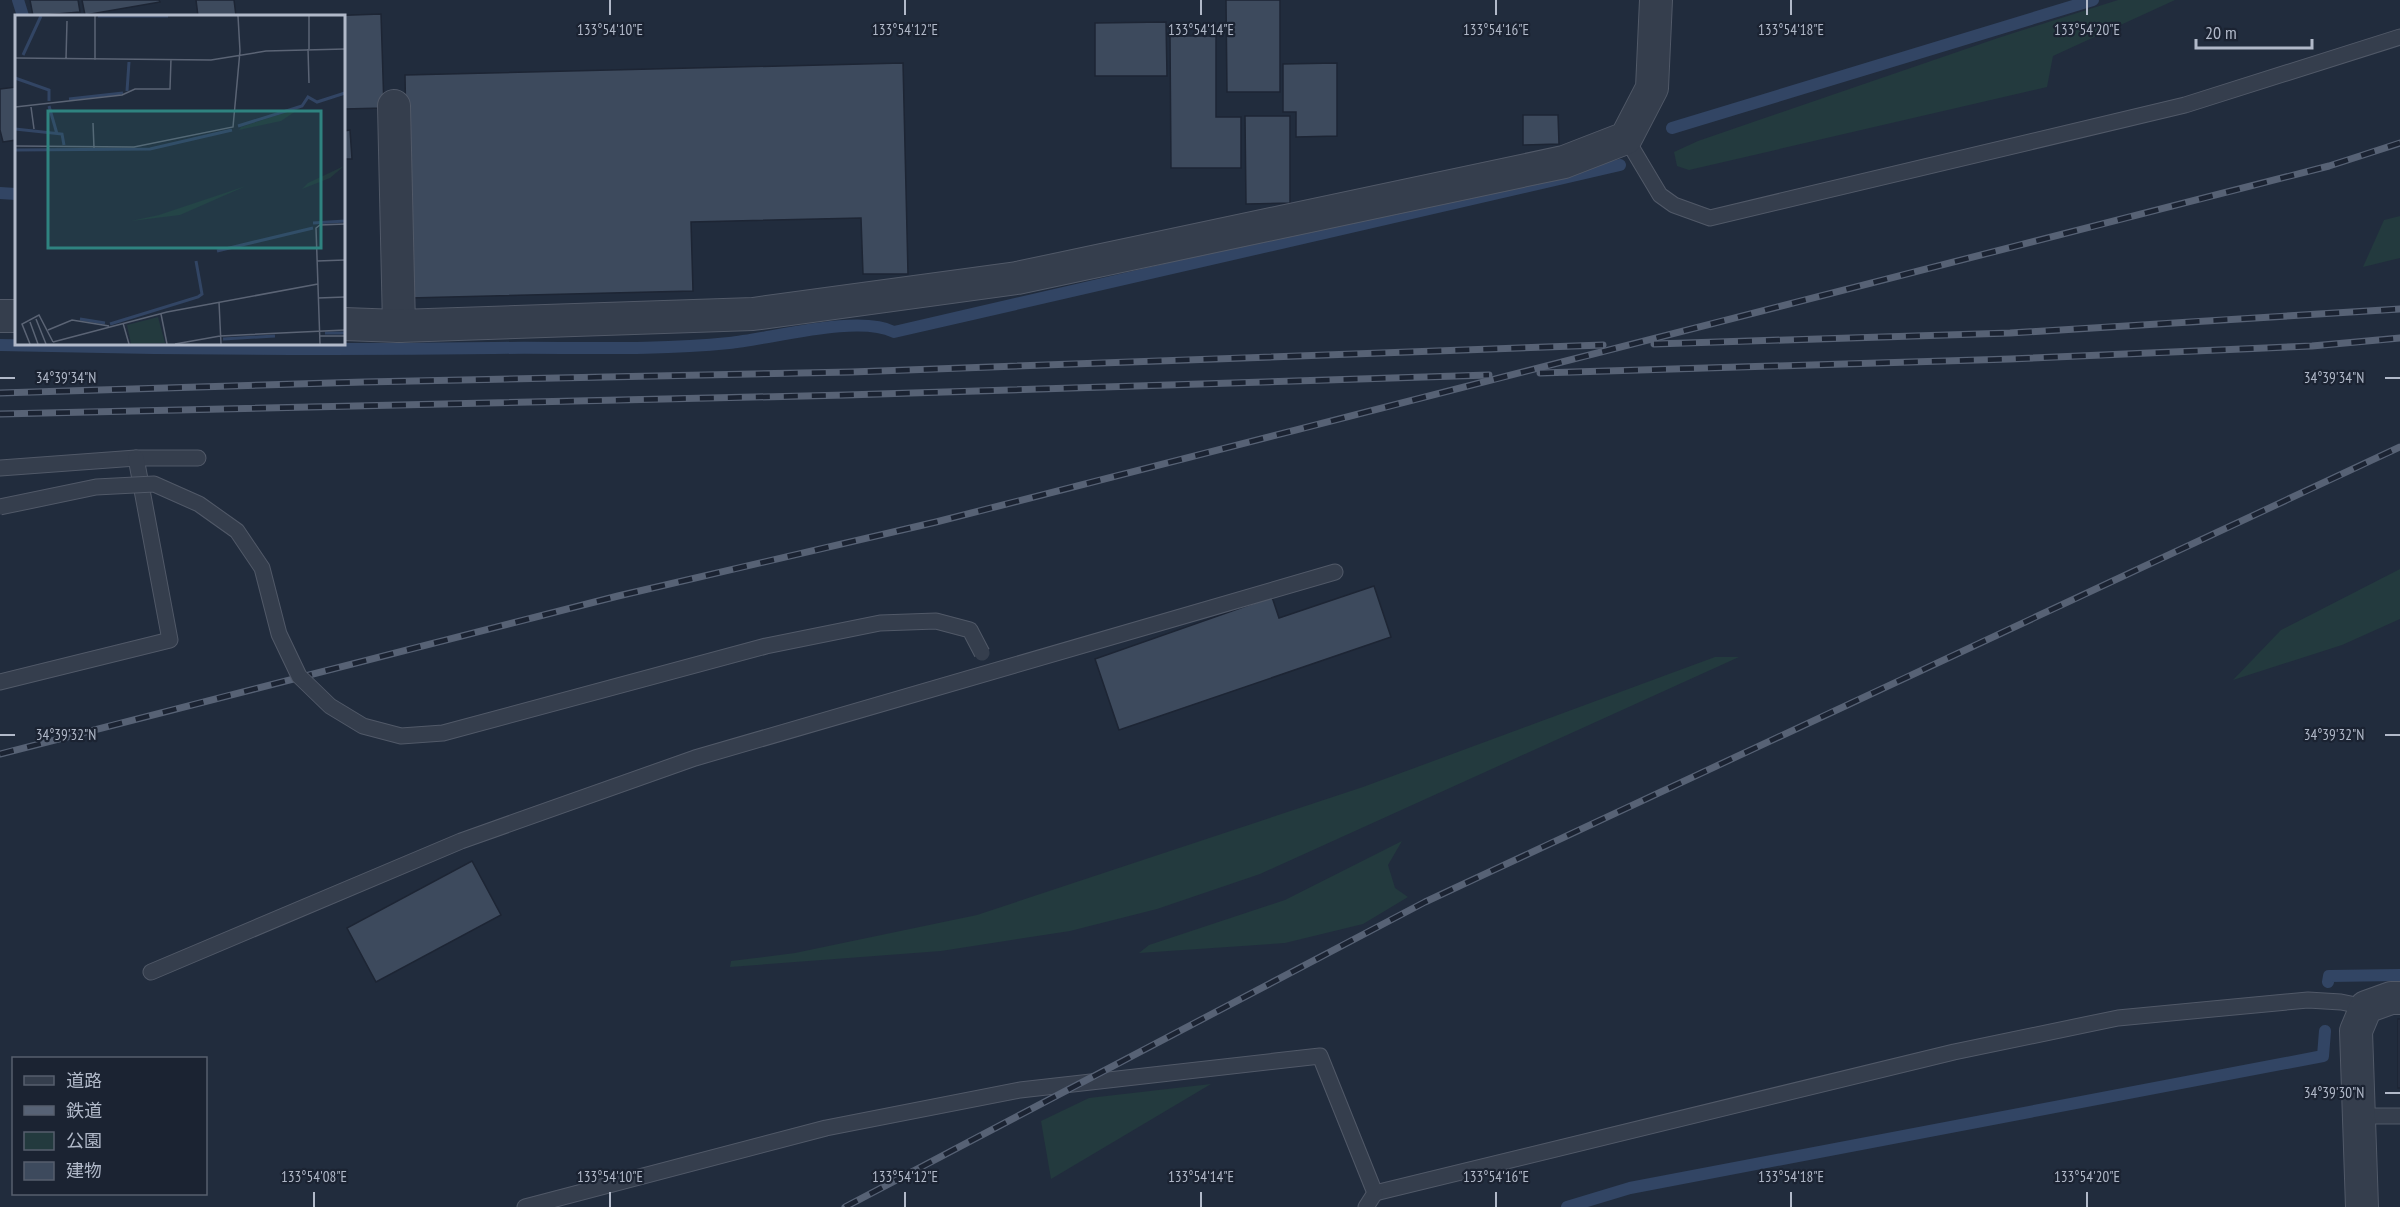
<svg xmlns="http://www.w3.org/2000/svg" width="2400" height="1207" viewBox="0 0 2400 1207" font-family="'PT Sans Narrow','Noto Sans JP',sans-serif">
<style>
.green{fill:#233a3e}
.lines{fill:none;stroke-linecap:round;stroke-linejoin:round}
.stream{stroke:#324564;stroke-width:12}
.building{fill:#3d4a5d;stroke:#1d2534;stroke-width:1.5}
.lane-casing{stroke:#515968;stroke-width:17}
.street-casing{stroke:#515968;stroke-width:34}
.lane{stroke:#353e4d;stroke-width:15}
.street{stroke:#353e4d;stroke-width:32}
.rail-casing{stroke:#576275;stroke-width:7}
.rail{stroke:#1b2332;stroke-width:4.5;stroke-dasharray:14;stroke-linecap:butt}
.lane-bridge-casing{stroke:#515968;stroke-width:17;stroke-linecap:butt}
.lane-bridge{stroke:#353e4d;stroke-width:15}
.ticks{fill:none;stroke:#b1b9c9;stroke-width:2}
.inset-river{fill:none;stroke:#324564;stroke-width:3}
.inset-road{fill:none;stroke:#5b6475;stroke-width:1.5}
.view{fill:#2f8380;fill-opacity:0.15;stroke:#2f8380;stroke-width:3}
.inset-edge{fill:none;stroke:#b1b9c9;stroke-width:3}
.ticks-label{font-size:15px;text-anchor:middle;fill:#b1b9c9;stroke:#1b2332;stroke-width:4.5;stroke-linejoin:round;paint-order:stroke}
</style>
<rect width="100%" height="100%" fill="#212c3d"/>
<!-- green -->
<g class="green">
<polygon points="2118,0 2175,0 2053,56 2047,87 1689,170 1677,166 1674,152 1698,141 1998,38"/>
<polygon points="2400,216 2400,258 2363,267 2384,220"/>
<polygon points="2400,569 2400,619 2342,645 2233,680 2281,630"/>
<polygon points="1715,657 1739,657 1260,874 1157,909 1070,931 941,951 730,967 731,961 795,953 977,915 1363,787"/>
<polygon points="1402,841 1388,865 1395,888 1408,897 1363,924 1285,943 1139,953 1149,945 1285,900"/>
<polygon points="1211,1084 1051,1179 1041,1121 1089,1098"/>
</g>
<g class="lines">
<!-- stream -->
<g class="stream">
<polyline points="18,0 23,16"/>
<polyline points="1672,128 2093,0"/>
<polyline points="0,193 16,194"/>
<path d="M0,345C165,349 329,350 494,348C571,347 651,351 729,343C771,339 858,314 894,332L1620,165"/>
<polyline points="2328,982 2329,976 2400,975"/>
<polyline points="1567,1207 1630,1188 2323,1056 2325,1031"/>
</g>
</g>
<!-- building -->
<g class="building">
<polygon points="30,0 78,0 80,12 33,16"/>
<polygon points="82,0 159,0 160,2 85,15"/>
<polygon points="196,0 234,0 236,16 198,16"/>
<polygon points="1226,0 1280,0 1280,92 1227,92"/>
<polygon points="381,14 384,108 344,109 344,16 324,16"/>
<polygon points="1166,22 1167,76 1095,76 1095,23"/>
<polygon points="1170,36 1216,36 1216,117 1241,117 1241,168 1171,168"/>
<polygon points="903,63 908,274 863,274 861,218 691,222 693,291 409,298 405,75"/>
<polygon points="1337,63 1337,136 1296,137 1296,112 1283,112 1283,64"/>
<polygon points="16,87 16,140 3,142 0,130 0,89"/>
<polygon points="1523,115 1558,115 1559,144 1523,145"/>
<polygon points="1245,116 1290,116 1290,203 1246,204"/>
<polygon points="350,130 352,159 344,159 344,131"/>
<polygon points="1374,586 1391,637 1119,730 1095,659 1272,597 1279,618"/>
<polygon points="472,861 501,915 376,982 347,928"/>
<rect x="2398" y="1019" width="2" height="69"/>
</g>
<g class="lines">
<defs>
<g id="lane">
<polyline points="1626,138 1660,195 1674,205 1710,218 2185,105 2400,37"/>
<polyline points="0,468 136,458 198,458"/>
<polyline points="0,682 170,640 136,458"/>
<polyline points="151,972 461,841 695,758 1335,572"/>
<polyline points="2359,1116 2400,1116"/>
<polyline points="1375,1193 1954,1052 2118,1018 2308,1000 2341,1002 2366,1007"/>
<polyline points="525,1207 826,1128 1020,1090 1320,1056 1375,1193 1366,1207"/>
</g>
<g id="street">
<polyline points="394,106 399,326"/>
<polyline points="0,316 16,316"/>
<polyline points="344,324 399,326 753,314 1017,278 1564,162 1626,138 1652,88 1656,0"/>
<polyline points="2362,1207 2356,1031 2366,1007 2391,998 2400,998"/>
</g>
</defs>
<!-- lane casing -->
<use href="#lane" class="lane-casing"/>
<!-- street casing -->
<use href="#street" class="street-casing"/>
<!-- lane -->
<use href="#lane" class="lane"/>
<!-- street -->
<use href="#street" class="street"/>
<defs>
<g id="rail">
<polyline points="1654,344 2010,333 2400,309"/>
<polyline points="1540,373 2010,359 2312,346 2400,338"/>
<polyline points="0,393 364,382 851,372 1603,345"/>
<polyline points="0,414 846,395 1489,375"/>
<polyline points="0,754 618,596 936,522 2329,166 2400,143"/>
<polyline points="845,1207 1425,902 2400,447"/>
</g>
</defs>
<!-- rail casing -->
<use href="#rail" class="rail-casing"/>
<!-- rail -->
<use href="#rail" class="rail"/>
<defs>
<polyline id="lane-bridge" points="0,507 96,487 154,484 199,504 237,531 262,568 279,634 299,676 330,706 363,726 401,736 443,733 766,646 880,623 936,621 970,630 982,653"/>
</defs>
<!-- lane-bridge casing -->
<use href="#lane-bridge" class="lane-bridge-casing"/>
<!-- lane-bridge -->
<use href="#lane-bridge" class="lane-bridge"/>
</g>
<!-- ticks -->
<path class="ticks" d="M610,0V15M905,0V15M1201,0V15M1496,0V15M1791,0V15M2087,0V15M0,378H15M2385,378H2400M0,735H15M2385,735H2400M2385,1093H2400M314,1192V1207M610,1192V1207M905,1192V1207M1201,1192V1207M1496,1192V1207M1791,1192V1207M2087,1192V1207"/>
<!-- overview -->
<g transform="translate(15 15)">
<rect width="330" height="330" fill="#212c3d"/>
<path d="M287,92L266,106L224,115L226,112ZM329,151L315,163L287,174L293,168ZM231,171L165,200L116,206L144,200ZM143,302L150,328L116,329L112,310Z" fill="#233a3e"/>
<path class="inset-river" d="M83,1H153M8,40L26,1M0,63L34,75V86M112,76L114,47M54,84L108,78M34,91L42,119M223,111L287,91L293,82L302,87L330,78M0,114L47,119L49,130M0,135L135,134L217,115M298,208L330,206M202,236L298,213M65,304L90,308M95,309L183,282L187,279L181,246M310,318H330M208,324L260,321"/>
<path class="inset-road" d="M80,1V45M294,1V34M293,34L294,68M0,43L196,45L251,36L330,34M51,44L52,6M0,92L107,80L120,74H155L156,44M16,92L19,114M78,108L79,133M0,131L119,132L218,112L225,36L223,1M302,246L330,245M303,283L330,282M204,287L206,329M146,299L152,329M21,304L31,329M15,307L23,329M108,308L114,329M33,315L57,305L94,311M305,321H330M38,327L152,297L303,269M15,329L7,309L24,300L38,327M160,329L205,321L330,315M305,329L301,213L305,210L330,209"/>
<path class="view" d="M33,96H306V233H33Z"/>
<rect width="330" height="330" class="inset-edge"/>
</g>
<g class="ticks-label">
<text x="610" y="35">133°54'10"E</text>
<text x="905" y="35">133°54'12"E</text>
<text x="1201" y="35">133°54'14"E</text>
<text x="1496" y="35">133°54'16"E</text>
<text x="1791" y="35">133°54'18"E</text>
<text x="2087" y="35">133°54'20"E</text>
<text x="66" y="383">34°39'34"N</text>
<text x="2334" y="383">34°39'34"N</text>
<text x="66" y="740">34°39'32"N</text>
<text x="2334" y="740">34°39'32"N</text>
<text x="2334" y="1098">34°39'30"N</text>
<text x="314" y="1182">133°54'08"E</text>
<text x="610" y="1182">133°54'10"E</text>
<text x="905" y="1182">133°54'12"E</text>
<text x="1201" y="1182">133°54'14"E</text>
<text x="1496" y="1182">133°54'16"E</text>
<text x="1791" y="1182">133°54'18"E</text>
<text x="2087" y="1182">133°54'20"E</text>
</g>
<!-- legend -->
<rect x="12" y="1057" width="195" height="138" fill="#1b2332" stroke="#575f6e" stroke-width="1.5"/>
<rect x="24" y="1076" width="30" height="9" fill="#353e4d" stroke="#575f6e" stroke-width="1.5"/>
<text x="66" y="1087" font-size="18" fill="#b1b9c9">道路</text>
<rect x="24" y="1106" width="30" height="9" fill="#576275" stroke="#575f6e" stroke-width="1.5"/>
<text x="66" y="1117" font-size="18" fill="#b1b9c9">鉄道</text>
<rect x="24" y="1132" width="30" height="18" fill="#233a3e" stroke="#575f6e" stroke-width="1.5"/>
<text x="66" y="1147" font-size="18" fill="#b1b9c9">公園</text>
<rect x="24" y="1162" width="30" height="18" fill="#3d4a5d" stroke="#575f6e" stroke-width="1.5"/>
<text x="66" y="1177" font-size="18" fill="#b1b9c9">建物</text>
<!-- scale -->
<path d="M2196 39v9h116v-9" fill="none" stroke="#b1b9c9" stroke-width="3"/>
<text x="2205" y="39" font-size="18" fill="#b1b9c9" stroke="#1b2332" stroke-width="4.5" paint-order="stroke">20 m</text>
</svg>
